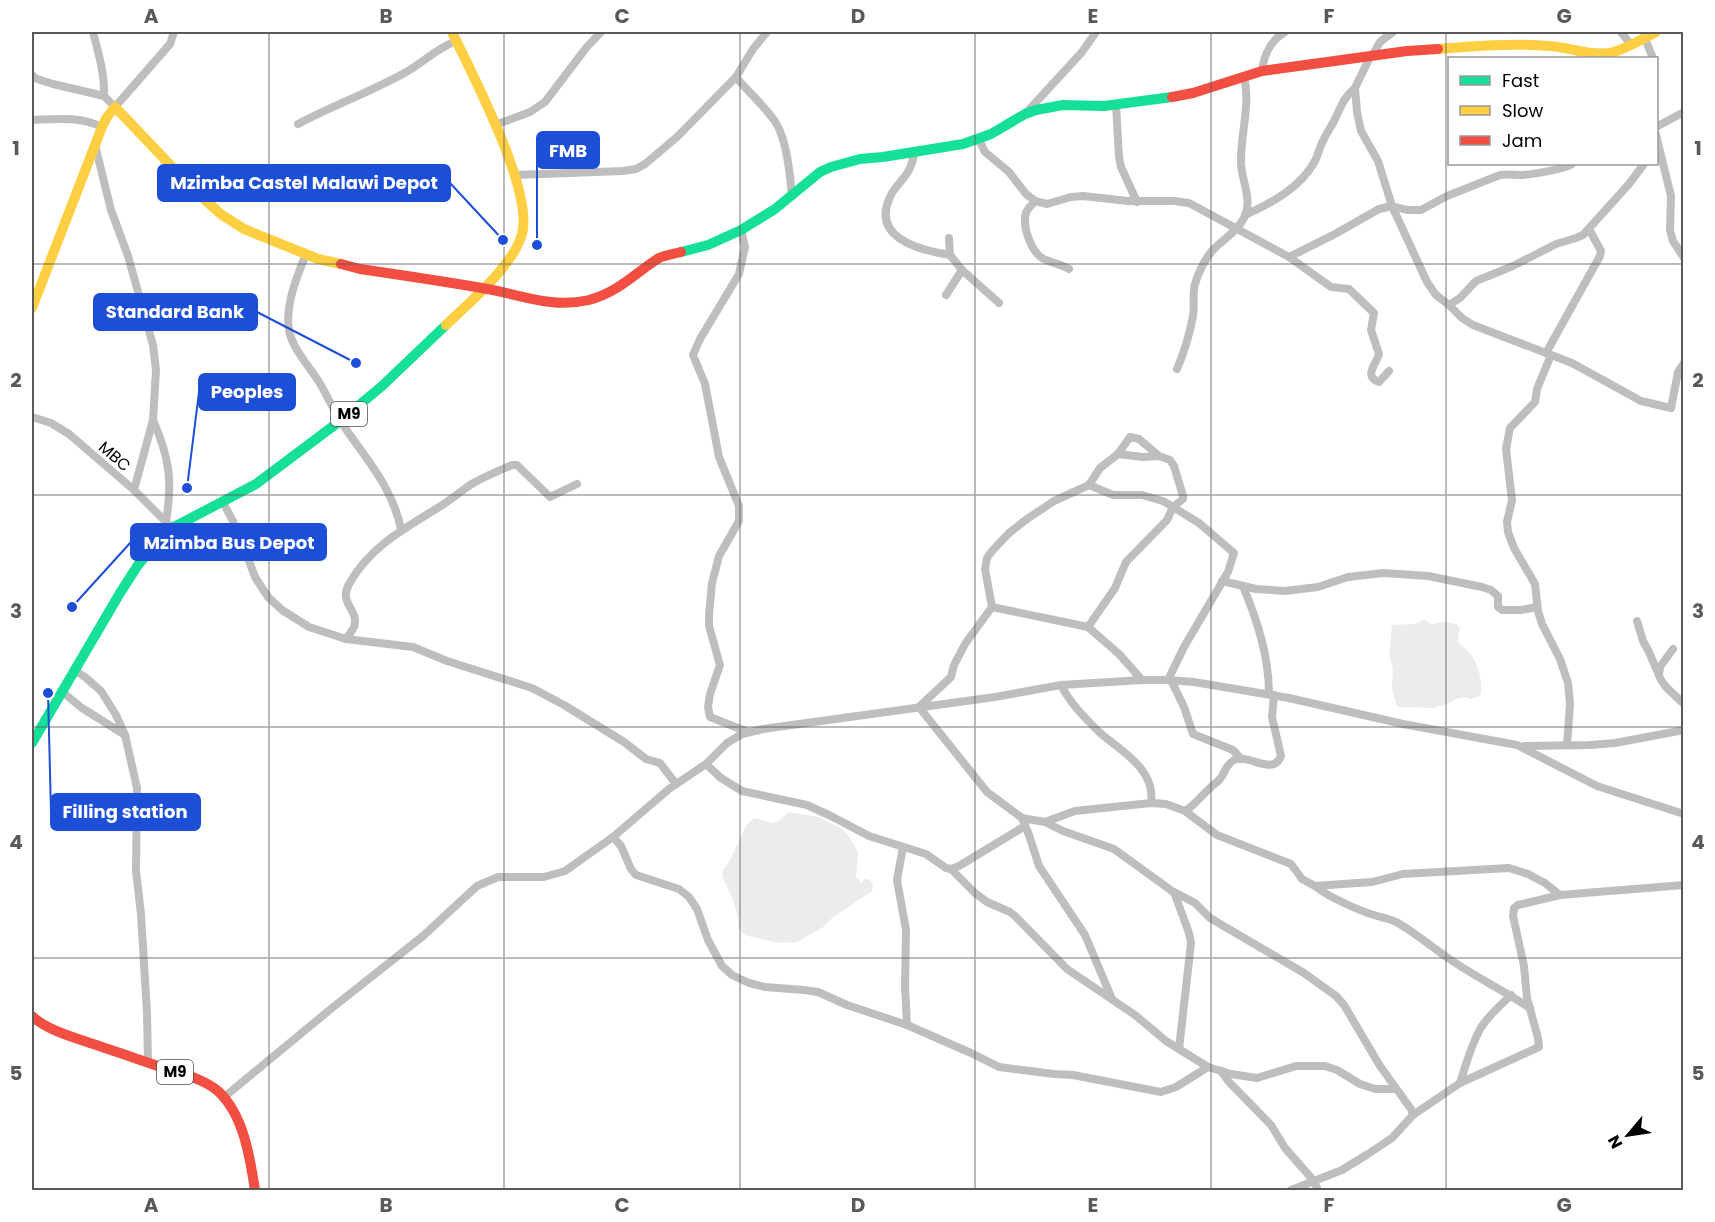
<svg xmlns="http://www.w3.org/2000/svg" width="1715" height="1222" viewBox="0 0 1715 1222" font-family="Poppins,sans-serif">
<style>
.green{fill:#ececec}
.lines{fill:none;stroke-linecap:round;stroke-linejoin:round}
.street{stroke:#bebebe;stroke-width:8}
.fast{stroke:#16e098;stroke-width:10}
.slow{stroke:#ffcf43;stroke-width:10}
.jam{stroke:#f24e42;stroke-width:10}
.grid{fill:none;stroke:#595959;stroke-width:1.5;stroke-opacity:0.55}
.labels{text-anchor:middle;stroke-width:6;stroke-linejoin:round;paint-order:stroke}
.shield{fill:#fff;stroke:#4c4c4c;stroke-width:1.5}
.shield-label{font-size:15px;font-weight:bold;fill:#000}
.street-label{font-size:16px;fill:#000;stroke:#fff}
.leader{fill:none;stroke:#1d4ed8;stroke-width:2}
.callout-dot{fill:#1d4ed8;stroke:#fff;stroke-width:2}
.callout{fill:#1d4ed8;stroke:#1d4ed8;stroke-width:2}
.callout-label{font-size:18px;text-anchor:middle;font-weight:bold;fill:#fff}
.neatline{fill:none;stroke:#595959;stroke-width:2}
.grid-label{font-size:20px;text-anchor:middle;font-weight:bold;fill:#595959}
</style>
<rect width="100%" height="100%" fill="#fff"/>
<!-- green -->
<g class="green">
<path d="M1424,620L1432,624L1445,622L1457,624L1460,628C1460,631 1458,634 1458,638C1458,645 1466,648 1470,653C1478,664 1484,683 1480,696L1471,699L1465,697L1456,699L1447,704L1432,708L1397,707L1392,688L1393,668L1389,656L1392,625L1415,624Z"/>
<polygon points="789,812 819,817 841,828 848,835 858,852 856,877 861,883 865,879 869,879 873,884 872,891 832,918 822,928 797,942 782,943 774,942 748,936 741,932 738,926 738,918 733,900 722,876 723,869 729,862 746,826 754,818 772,823 778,821"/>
</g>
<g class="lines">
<!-- street -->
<g class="street">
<path d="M93,32C98,52 105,74 104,96"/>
<polyline points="1621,32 1631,45"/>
<polyline points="1645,39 1653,58"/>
<polyline points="1372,56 1380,42 1393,32"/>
<polyline points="1370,57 1355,88 1357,112 1361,131 1378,161 1392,206 1427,282 1436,295 1449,305 1462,318 1473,325 1572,363 1641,401 1671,408 1678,372 1684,363"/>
<path d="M1262,71C1264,54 1270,41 1285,32"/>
<polyline points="32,75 37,79 53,84 104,96 115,107 170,44 174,32"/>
<path d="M736,77C748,92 766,107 776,123C787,141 790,175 792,196"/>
<polyline points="1116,105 1119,157 1121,167 1137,202"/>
<polyline points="1026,113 1082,52 1096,32"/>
<path d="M32,120C55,119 80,116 102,127"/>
<path d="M298,124C334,105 373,91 408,71C426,60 436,49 456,41"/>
<polyline points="495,125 530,112 545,102 586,48 601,32"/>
<polyline points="1656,127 1684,112"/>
<polyline points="1656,135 1671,196 1670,230 1673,241 1684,258"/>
<path d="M979,140L985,152L1009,172L1026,194L1035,201L1047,204L1071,197L1083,196L1128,201H1174L1189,203L1289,257L1331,287L1349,289L1374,313L1371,330L1379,354C1376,365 1363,376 1379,382L1389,371"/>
<polyline points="95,145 111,210 128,256 153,345 156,370 153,420 134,490"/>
<path d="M915,152C913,158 912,165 909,170C904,179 897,185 892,193C868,237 918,250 950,255L962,270L946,295"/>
<polyline points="515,175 623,171 636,169 645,164 677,137 736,77 753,49 767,32"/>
<path d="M1035,201C1032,205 1027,209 1026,213C1022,226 1031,251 1042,258C1051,263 1061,264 1069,269"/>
<path d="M1245,215C1272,203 1301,187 1315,161C1318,155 1319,149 1322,143C1325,136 1329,130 1333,123C1341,108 1342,99 1355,88"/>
<polyline points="741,230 745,247 739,274 700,339 693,355 705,384 719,457 739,506 739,521 719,556 712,583 709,615 709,626 720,665 710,694 708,707 710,717 748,732"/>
<polyline points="949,238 950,255"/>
<path d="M306,254C297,276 285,305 289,330C292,348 309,366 319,382C327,395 333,409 341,422C365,458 392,486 401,529"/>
<path d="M1289,257L1335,234L1379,209L1392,206L1407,210H1421L1447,196L1500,175C1507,174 1513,175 1520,175C1530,175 1565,169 1572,164"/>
<polyline points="962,270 999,303"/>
<polyline points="1449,305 1460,298 1476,281 1513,266 1556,244 1576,238 1583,235 1629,184 1644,164"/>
<polyline points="1546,353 1600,256 1601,251 1589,229"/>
<polyline points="1551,355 1537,389 1535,402 1510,428 1506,449 1512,500 1507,522 1508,532 1514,548 1535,584 1538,611 1542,624 1560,659 1568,683 1570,704 1567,745"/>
<path d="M1177,369C1184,353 1190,332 1193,316C1195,305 1192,294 1195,284C1198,273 1205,259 1212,251C1223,239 1236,233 1244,218C1253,200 1242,182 1241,164C1240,134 1251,106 1244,77"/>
<polyline points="32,417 51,423 69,434 134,490 172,528"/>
<path d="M153,420C169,457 173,481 166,521"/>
<polyline points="1089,485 1113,495 1142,495 1163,501 1199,523 1234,553 1228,572 1184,647 1168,680"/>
<polyline points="223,502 238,531 255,577 268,597 282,610 309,627 346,639 413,647 447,661 532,688 564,705 624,742 646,759 660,763 676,784"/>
<polyline points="1222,581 1256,589 1285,591 1318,587 1348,577 1383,573 1428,576 1482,587 1491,590 1498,596 1498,607 1502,610 1521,610 1537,607"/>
<path d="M1243,586C1257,620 1269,656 1269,694"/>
<polyline points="992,607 985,569 987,558 992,551 1009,533 1027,519 1054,501 1089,485 1100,468 1118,454 1130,437 1139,439 1159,456"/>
<polyline points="1637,621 1643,641 1649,652 1661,680 1666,687 1684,704"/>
<polyline points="1088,627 1115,588 1126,562 1167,520 1173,507 1183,499 1183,496 1174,466 1170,460 1159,456 1143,457 1118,454"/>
<path d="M346,639C349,635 352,631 354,627C360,610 338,604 349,584C369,548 402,530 436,509C448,502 459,493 470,485C483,477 498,471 512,465H517L550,497L577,484"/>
<polyline points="74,670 85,677 101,691 116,715 125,735 137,788 136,871 141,914 147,1013 148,1063"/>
<polyline points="1659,674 1660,667 1673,649"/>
<polyline points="1142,680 1119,654 1088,627 992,607 965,644 954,665 951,677 919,707 987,792 1022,818 1045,822 1063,831 1114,849 1172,891 1195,903 1210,918 1304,973 1336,996 1344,1005 1380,1066 1411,1109 1413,1115"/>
<polyline points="1171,680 1184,707 1193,734 1233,750 1241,759"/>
<path d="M1061,685C1070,703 1085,718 1099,732C1121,751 1156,769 1151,803"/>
<polyline points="61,691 82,708 125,735"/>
<polyline points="1525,746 1590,745 1615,743 1684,730"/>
<polyline points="706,764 721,778 742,791 807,805 831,816 869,836 926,854 946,868 951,869 975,893 987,902 1010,912 1015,916 1067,969 1135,1015 1166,1041 1208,1067 1231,1074 1257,1078 1296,1066 1325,1066 1337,1070 1360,1084 1369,1087 1376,1089 1395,1089"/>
<polyline points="1185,811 1217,835 1291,864 1302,879 1315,886 1372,882 1403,874 1509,868 1528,874 1545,883 1560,895"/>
<polyline points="1022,818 1029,835 1039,866 1085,935 1112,999"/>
<path d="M1045,822L1075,811L1151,803L1166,804L1185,811C1195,805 1200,797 1209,789C1212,785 1217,783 1220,779C1225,773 1226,764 1234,760C1249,753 1273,777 1281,756L1272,717L1274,695"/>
<polyline points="613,837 621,846 631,869 636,875 679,889 689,897 697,909 708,940 722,966 732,975 749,983 765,987 804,990 818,992 847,1005 907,1025 971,1053 999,1067 1054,1074 1073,1075 1161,1092 1176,1087 1208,1067"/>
<polyline points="903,847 897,880 906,930 905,986 907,1025"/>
<polyline points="951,869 959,866 1025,826"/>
<path d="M1315,886C1328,897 1360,911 1377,916C1384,918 1391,919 1398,923C1417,934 1433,948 1451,960C1476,977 1504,991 1530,1008"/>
<polyline points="1174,892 1189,933 1191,943 1179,1049"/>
<polyline points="1221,1071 1229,1082 1271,1125 1285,1148 1313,1180 1318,1190"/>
<path d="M1460,1083C1466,1064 1472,1042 1482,1026C1490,1014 1501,1005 1511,995"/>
<polyline points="223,1098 332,1008 423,936 477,886 498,877 544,877 565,871 613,837 669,789 706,764 727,743 742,734 763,729 995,697 1061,685 1142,680 1168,680 1194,682 1289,698 1403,724 1517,745 1597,786 1684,814"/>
<polyline points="1291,1190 1342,1170 1368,1154 1392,1138 1413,1115 1460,1083 1539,1047 1538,1038 1527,998 1524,966 1513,916 1514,908 1518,905 1560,895 1684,885"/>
</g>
<!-- fast -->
<g class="fast">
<polyline points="681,252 708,245 741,230 775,209 820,172 831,167 860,159 883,157 963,144 991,134 1025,114 1036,110 1063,105 1104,106 1172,97"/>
<polyline points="32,743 120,593 138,565 160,539 172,528 256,484 340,421 382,386 446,325"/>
</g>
<!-- slow -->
<g class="slow">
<path d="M1438,49C1475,46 1512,43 1549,46C1569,47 1590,56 1609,53C1625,50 1642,39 1656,32"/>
<polyline points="32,308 102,127 107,117 115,107 196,192 222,215 244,229 318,259 341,264"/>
<path d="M446,325C470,302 513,266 522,234C534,191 472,74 452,32"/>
</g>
<!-- jam -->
<g class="jam">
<polyline points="1172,97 1193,93 1262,71 1407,51 1438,49"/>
<path d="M341,264L360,269C401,275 441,281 482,288C519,294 551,309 589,300C619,292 635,273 659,258C665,255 674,254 681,252"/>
<path d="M32,1016C45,1029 72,1037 90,1043C115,1051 140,1060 164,1068C182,1074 205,1079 219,1092C244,1116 250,1158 255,1190"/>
</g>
</g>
<!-- grid -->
<path class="grid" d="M269,32V1190M504,32V1190M740,32V1190M975,32V1190M1211,32V1190M1446,32V1190M32,264H1684M32,495H1684M32,727H1684M32,958H1684"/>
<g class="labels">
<!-- shield labels -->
<g class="shield">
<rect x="331" y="402" width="36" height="24" rx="4.5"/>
<rect x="157" y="1060" width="36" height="24" rx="4.5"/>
</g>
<g class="shield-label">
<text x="349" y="419">M9</text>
<text x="175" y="1077">M9</text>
</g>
<!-- street labels -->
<g class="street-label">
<text transform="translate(115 456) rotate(41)" y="6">MBC</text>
</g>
</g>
<!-- callouts -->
<path class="leader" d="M537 245L537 150M503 240L450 183M356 363L257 312M187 488L199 392M72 607L131 542M48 693L51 812"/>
<g class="callout-dot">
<circle cx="537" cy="245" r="6"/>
<circle cx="503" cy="240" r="6"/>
<circle cx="356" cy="363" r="6"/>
<circle cx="187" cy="488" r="6"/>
<circle cx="72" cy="607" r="6"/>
<circle cx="48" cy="693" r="6"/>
</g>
<g class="callout">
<rect x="537" y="132" width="62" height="36" rx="6"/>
<rect x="158" y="165" width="292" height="36" rx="6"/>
<rect x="94" y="294" width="163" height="36" rx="6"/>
<rect x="199" y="374" width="96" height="36" rx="6"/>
<rect x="131" y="524" width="195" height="36" rx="6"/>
<rect x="51" y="794" width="149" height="36" rx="6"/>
</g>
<g class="callout-label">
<text x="568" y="157">FMB</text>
<text x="304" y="189">Mzimba Castel Malawi Depot</text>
<text x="175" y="318">Standard Bank</text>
<text x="247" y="398">Peoples</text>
<text x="229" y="549">Mzimba Bus Depot</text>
<text x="125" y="818">Filling station</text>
</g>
<!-- border -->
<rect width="1715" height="1222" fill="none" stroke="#ffffff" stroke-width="66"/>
<!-- legend -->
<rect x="1448" y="57" width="210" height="108" fill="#ffffff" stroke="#999999" stroke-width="1.5"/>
<rect x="1460" y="76" width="30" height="9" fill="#16e098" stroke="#999999" stroke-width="1.5"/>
<text x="1502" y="87" font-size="18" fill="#000000">Fast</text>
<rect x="1460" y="106" width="30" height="9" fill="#ffcf43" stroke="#999999" stroke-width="1.5"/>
<text x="1502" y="117" font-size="18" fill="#000000">Slow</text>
<rect x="1460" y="136" width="30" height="9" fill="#f24e42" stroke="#999999" stroke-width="1.5"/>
<text x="1502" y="147" font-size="18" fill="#000000">Jam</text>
<!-- north arrow -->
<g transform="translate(1628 1135) rotate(241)" stroke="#ffffff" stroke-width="4.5" paint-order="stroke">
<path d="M0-4.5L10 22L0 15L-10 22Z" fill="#000000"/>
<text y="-9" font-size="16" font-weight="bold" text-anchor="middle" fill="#000000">N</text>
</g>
<rect x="33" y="33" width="1649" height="1156" class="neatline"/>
<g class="grid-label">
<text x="151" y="23">A</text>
<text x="386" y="23">B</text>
<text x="622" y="23">C</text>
<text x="858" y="23">D</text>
<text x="1093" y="23">E</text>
<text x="1329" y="23">F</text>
<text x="1564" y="23">G</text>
<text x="16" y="155">1</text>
<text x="1698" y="155">1</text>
<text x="16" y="387">2</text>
<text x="1698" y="387">2</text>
<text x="16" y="618">3</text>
<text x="1698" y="618">3</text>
<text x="16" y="849">4</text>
<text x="1698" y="849">4</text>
<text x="16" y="1080">5</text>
<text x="1698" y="1080">5</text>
<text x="151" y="1212">A</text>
<text x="386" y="1212">B</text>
<text x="622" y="1212">C</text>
<text x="858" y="1212">D</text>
<text x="1093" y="1212">E</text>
<text x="1329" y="1212">F</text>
<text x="1564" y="1212">G</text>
</g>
</svg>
